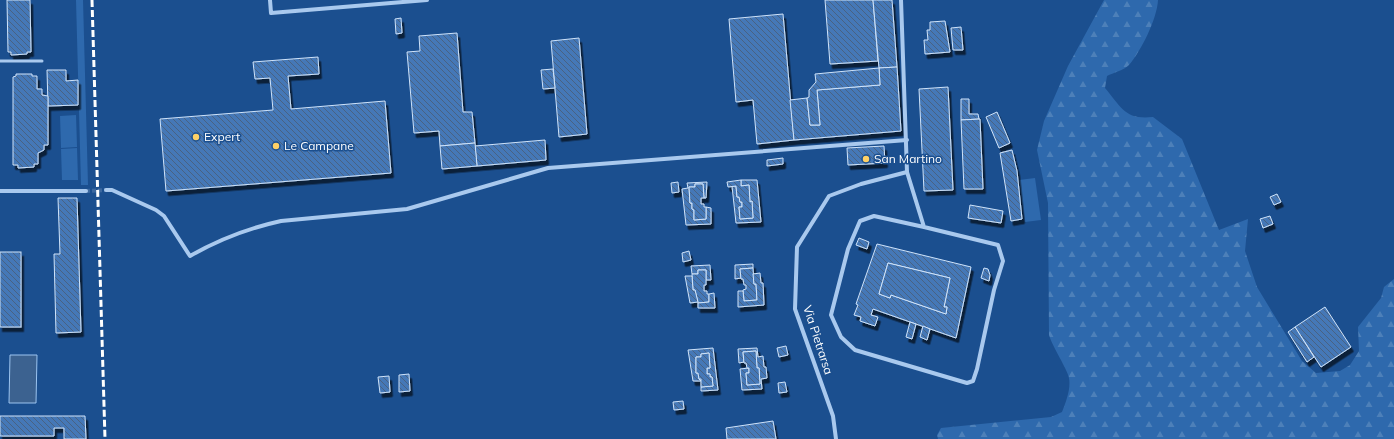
<svg xmlns="http://www.w3.org/2000/svg" width="1394" height="439" viewBox="0 0 1394 439" font-family="Mulish,sans-serif">
<style>
.green{fill:#2e69ad}
.forest{fill:url(#forest-firs)}
.water{fill:#3c6290;stroke:#9cc4f0}
.building{fill:url(#building-back-hatch);stroke:#cfe3fa;fill-rule:evenodd;filter:url(#shadow)}
.lines{fill:none;stroke-linecap:round;stroke-linejoin:round}
.minor-tunnel{stroke:#3d69a0;stroke-width:4;stroke-dasharray:4 2;stroke-linecap:butt}
.service{stroke:#a9c9ee;stroke-width:3}
.minor{stroke:#a9c9ee;stroke-width:4}
.rail{stroke:#fff;stroke-width:3;stroke-dasharray:7 3;stroke-linecap:butt}
.poi-dot{fill:#ffd166;stroke:#1b4f8f;stroke-width:1.5}
.labels{text-anchor:middle;stroke-width:3;stroke-linejoin:round;paint-order:stroke}
.poi-label{font-size:12px;fill:#fff;stroke:#1b4f8f;text-anchor:start}
.street-label{font-size:12px;fill:#fff;stroke:#1b4f8f}
</style>
<defs>
<pattern id="forest-firs" width="22" height="20" patternUnits="userSpaceOnUse"><rect width="22" height="20" fill="#2e69ad"/><path d="M5 1l3.5 6h-7zM16 11l3.5 6h-7z" fill="#4d80b9"/></pattern>
<pattern id="building-back-hatch" width="6" height="6" patternUnits="userSpaceOnUse"><rect width="6" height="6" fill="#4478b7"/><path d="M-1 5l2 2M0 0l6 6M5-1l2 2" fill="none" stroke="#486282"/></pattern>
<filter id="shadow"><feDropShadow dx="2.5" dy="4.5" stdDeviation="0" flood-color="#0009"/></filter>
</defs>
<rect width="100%" height="100%" fill="#1b4f8f"/>
<!-- green -->
<g class="green">
<polygon points="76,0 83,0 88,185 81,185"/>
<polygon points="76,115 77,147 61,148 60,116"/>
<polygon points="77,148 78,180 62,180 61,149"/>
<polygon points="1035,178 1041,220 1025,222 1019,180"/>
</g>
<!-- forest -->
<path class="forest" d="M1104,0H1158C1157,19 1141,51 1129,65C1124,70 1113,73 1107,76L1105,88C1122,108 1125,120 1153,117L1182,139L1219,230L1248,219L1245,251L1257,287L1302,361L1316,373L1340,371L1350,365L1359,351L1358,327L1381,298L1384,287L1394,279V439H938L937,435L941,428L1051,417L1062,412C1066,402 1071,389 1069,378C1067,368 1053,348 1049,335L1048,203L1037,150L1044,121L1068,66Z"/>
<!-- water -->
<polygon class="water" points="10,355 37,355 36,403 9,403"/>
<!-- building -->
<g class="building">
<polygon points="7,0 30,0 31,52 27,52 27,54 11,55 11,52 8,52"/>
<polygon points="825,0 873,0 878,61 830,64"/>
<polygon points="873,0 892,0 897,67 879,68"/>
<polygon points="783,14 794,140 757,144 753,100 736,102 729,19"/>
<polygon points="401,18 402,33 396,34 395,19"/>
<polygon points="945,21 950,52 925,54 924,40 928,40 927,30 930,30 930,22"/>
<polygon points="961,27 963,50 953,50 951,28"/>
<polygon points="457,33 463,112 472,112 475,143 440,146 439,131 414,133 407,52 420,51 419,36"/>
<polygon points="579,38 587,134 559,137 551,41"/>
<polygon points="318,57 319,74 288,76 291,109 385,101 391,173 166,191 160,119 273,110 270,78 255,79 253,62"/>
<polygon points="897,67 901,131 794,140 790,100 807,98 810,125 820,125 817,90 880,85 879,68"/>
<polygon points="879,68 880,85 817,90 820,125 810,125 807,98 809,97 809,90 816,82 815,74"/>
<polygon points="553,69 555,88 543,89 541,70"/>
<polygon points="47,70 66,70 66,81 78,80 78,105 48,106"/>
<polygon points="16,74 32,74 32,76 37,76 37,89 42,89 42,95 48,96 48,145 44,145 44,150 38,153 38,164 34,164 34,167 18,168 18,165 13,165 13,77 16,76"/>
<polygon points="948,87 953,190 924,191 919,89"/>
<polygon points="961,99 969,99 969,114 978,114 979,119 961,120"/>
<polygon points="997,112 1010,143 999,148 986,117"/>
<polygon points="980,119 983,189 964,189 961,120"/>
<polygon points="545,140 546,160 477,166 475,146"/>
<polygon points="475,143 477,166 442,169 440,146"/>
<polygon points="884,146 885,163 848,165 847,148"/>
<polygon points="1012,150 1017,171 1022,219 1011,221 1000,153"/>
<polygon points="783,158 783,164 767,166 767,160"/>
<polygon points="741,180 757,180 761,222 736,223 732,186 736,186 737,197 739,197 740,202 742,202 742,207 739,207 740,219 753,218 752,201 750,202 749,185 741,186"/>
<polygon points="741,180 741,186 749,185 750,202 752,201 753,218 740,219 739,207 742,207 742,202 740,202 739,197 737,197 736,186 728,187 727,182"/>
<polygon points="678,182 679,192 672,193 671,183"/>
<polygon points="707,182 706,198 704,198 703,184 695,184 695,187 689,187 690,203 692,203 692,209 694,210 694,220 706,219 706,207 711,208 711,224 686,225 682,189 688,188 687,183"/>
<polygon points="695,184 703,184 704,198 701,198 701,204 704,204 704,207 706,207 706,219 694,220 694,210 692,209 692,203 690,203 689,187 695,187"/>
<polygon points="1277,194 1281,202 1274,205 1270,197"/>
<polygon points="58,198 77,198 81,332 56,333 54,254 60,254"/>
<polygon points="970,205 1003,211 1001,223 968,218"/>
<polygon points="1270,216 1273,224 1263,228 1260,219"/>
<polygon points="859,238 869,242 867,249 856,245"/>
<path d="M877,244L971,267L956,338L873,309L871,315L878,317L875,326L860,321L861,317L854,315L858,305L856,304ZM888,263L950,278L944,307H947L946,314L891,295L890,298L879,294Z"/>
<polygon points="689,251 691,260 683,262 682,253"/>
<rect x="0" y="252" width="21" height="75"/>
<polygon points="888,263 950,278 944,307 947,307 946,314 891,295 890,298 879,294"/>
<polygon points="753,264 753,268 740,269 741,278 735,279 735,265"/>
<polygon points="710,265 711,280 706,280 706,270 698,270 698,274 692,274 691,266"/>
<polygon points="753,268 754,284 756,284 757,300 744,301 743,290 746,289 746,285 744,285 743,279 741,279 740,269"/>
<polygon points="984,268 988,269 990,275 989,281 981,278"/>
<polygon points="698,270 706,270 706,285 704,285 704,291 707,291 707,294 709,294 709,302 698,303 695,290 693,290 692,274 698,274"/>
<polygon points="760,273 761,283 763,283 764,305 738,307 738,291 743,291 744,301 757,300 756,284 754,284 753,274"/>
<polygon points="685,276 692,276 693,290 695,290 698,302 690,303"/>
<polygon points="714,293 715,308 698,308 698,303 709,302 709,294"/>
<polygon points="1325,307 1351,347 1321,367 1295,327"/>
<polygon points="910,322 916,324 912,339 906,337"/>
<polygon points="923,326 930,329 927,340 920,337"/>
<polygon points="1295,327 1314,357 1307,362 1288,332"/>
<polygon points="786,346 788,355 779,357 777,348"/>
<polygon points="713,348 718,390 701,391 701,387 713,386 712,377 710,377 710,374 707,374 707,368 710,368 709,353 701,354 701,357 696,357 696,373 698,373 699,379 701,381 693,381 688,350"/>
<polygon points="757,348 758,357 763,356 764,367 766,367 767,378 761,379 762,389 742,390 740,369 749,368 749,373 746,373 747,385 760,384 759,368 757,368 756,351 743,352 744,362 739,363 738,349"/>
<polygon points="756,351 757,368 759,368 760,384 747,385 746,373 749,373 749,368 747,368 746,363 744,363 743,352"/>
<polygon points="709,353 710,368 707,368 707,374 710,374 710,377 712,377 713,386 701,387 701,379 699,379 698,373 696,373 696,357 701,357 701,354"/>
<polygon points="409,374 410,391 399,392 399,375"/>
<polygon points="389,376 390,392 380,393 378,377"/>
<polygon points="785,382 787,392 779,393 778,383"/>
<polygon points="683,401 684,409 674,410 673,402"/>
<polygon points="0,416 85,416 86,439 64,439 64,428 54,428 54,436 0,436"/>
<polygon points="773,421 776,439 727,439 726,428"/>
</g>
<g class="lines">
<!-- minor-tunnel -->
<polyline class="minor-tunnel" points="86,191 106,190"/>
<!-- service -->
<polyline class="service" points="0,61 42,61"/>
<!-- minor -->
<g class="minor">
<polyline points="270,0 271,13 427,0"/>
<polyline points="907,172 924,227 998,245 1003,261 994,290 977,369 973,381 967,383 855,350 841,337 831,315 848,249 860,221 874,216 924,227"/>
<path d="M106,190H112L156,210L164,216L190,256C218,240 249,228 281,221L407,209L548,168L907,140"/>
<polyline points="0,191 86,191"/>
<polyline points="836,439 833,416 795,309 797,247 829,196 861,184 907,172 901,0"/>
</g>
<!-- rail -->
<polyline class="rail" points="92,0 105,439"/>
</g>
<!-- markers -->
<g class="poi-dot">
<circle cx="196" cy="137" r="4"/>
<circle cx="276" cy="146" r="4"/>
<circle cx="866" cy="159" r="4"/>
</g>
<g class="labels">
<!-- poi labels -->
<g class="poi-label">
<text x="204" y="141">Expert</text>
<text x="284" y="150">Le Campane</text>
<text x="874" y="163">San Martino</text>
</g>
<!-- street labels -->
<g class="street-label">
<text transform="translate(818 340) rotate(72)" y="4">Via Pietrarsa</text>
</g>
</g>
</svg>
